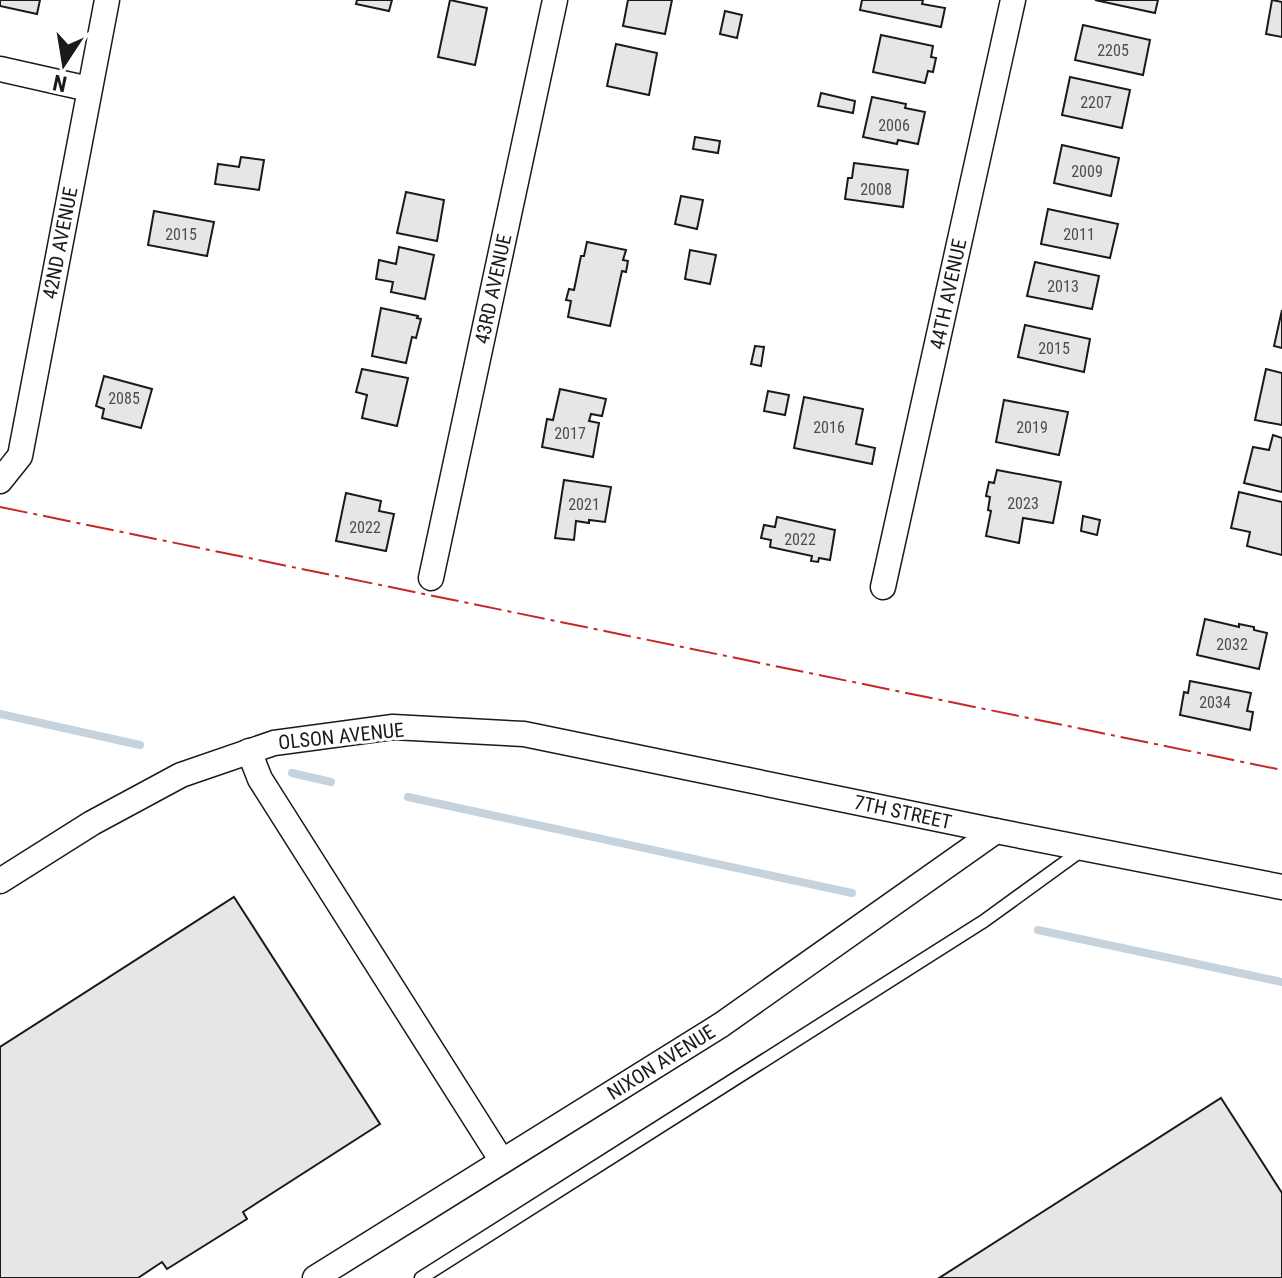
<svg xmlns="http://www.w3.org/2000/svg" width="1282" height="1278" viewBox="0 0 1282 1278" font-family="'Roboto Condensed',sans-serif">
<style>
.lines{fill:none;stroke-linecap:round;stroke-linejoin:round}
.stream{stroke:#c6d2dc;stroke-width:8}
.building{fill:#e6e6e6;stroke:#1a1a1a;stroke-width:2}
.service-casing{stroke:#1a1a1a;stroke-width:15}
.minor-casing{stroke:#1a1a1a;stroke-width:27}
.service{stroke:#fff;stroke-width:12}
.minor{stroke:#fff;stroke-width:24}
.power{stroke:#c62828;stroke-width:2;stroke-dasharray:28 6 4 6;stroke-linecap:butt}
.labels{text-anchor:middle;stroke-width:6;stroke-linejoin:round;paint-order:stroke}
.number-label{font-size:16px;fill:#4d4d4d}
.street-label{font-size:20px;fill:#1a1a1a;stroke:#fff}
</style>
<rect width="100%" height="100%" fill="#fff"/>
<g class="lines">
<!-- stream -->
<g class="stream">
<polyline points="0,714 140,745"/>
<polyline points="292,773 331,782"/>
<polyline points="408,797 852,893"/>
<polyline points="1038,930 1282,982"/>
</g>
</g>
<!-- building -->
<g class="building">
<polygon points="0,0 40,0 37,14 0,6"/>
<polygon points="357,0 392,0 389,11 356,4"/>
<polygon points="450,0 487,8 475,65 438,57"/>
<polygon points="628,0 672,0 665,34 623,26"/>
<polygon points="862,0 923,0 922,4 945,8 941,27 860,10"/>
<polygon points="1095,0 1158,0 1155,13"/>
<polygon points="1272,0 1282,2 1282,37 1266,34"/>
<polygon points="725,11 742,15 737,38 720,34"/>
<polygon points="1083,25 1150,40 1143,75 1075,60"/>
<polygon points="881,35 933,46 931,57 936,58 933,72 928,71 925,83 873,72"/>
<polygon points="616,44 657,53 649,95 607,86"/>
<polygon points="1070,77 1130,90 1122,128 1062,115"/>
<polygon points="821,93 855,101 853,113 818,106"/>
<polygon points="872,97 906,104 905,108 925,112 918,144 898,140 897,144 863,137"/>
<polygon points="695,137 720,141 718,153 693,149"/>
<polygon points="1062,145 1119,158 1111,196 1054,183"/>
<polygon points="241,157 264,160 259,190 215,184 218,164 239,167"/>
<polygon points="854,163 908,170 903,207 845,199 848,178 852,178"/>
<polygon points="406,192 444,200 437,241 397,233"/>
<polygon points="681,196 703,200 697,229 675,224"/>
<polygon points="1048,209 1118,224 1110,258 1041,244"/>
<polygon points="154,211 214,222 207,256 148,245"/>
<polygon points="587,242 626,250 623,260 628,261 626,272 622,271 610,326 568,317 571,301 566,300 569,289 574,290 581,256 584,256"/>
<polygon points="399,247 434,255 425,299 391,292 393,282 376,279 379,260 396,264"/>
<polygon points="690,250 716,255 710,284 685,279"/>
<polygon points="1035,262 1099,276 1092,309 1027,296"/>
<polygon points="381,308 418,316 417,318 421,319 416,338 412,337 406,363 372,356"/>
<polygon points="1282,310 1282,348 1274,346"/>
<polygon points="1025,325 1090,339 1084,372 1018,357"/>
<polygon points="755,346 764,347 761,366 751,364"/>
<polygon points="362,369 408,378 397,426 362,418 367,395 356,392"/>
<polygon points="1266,369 1282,373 1282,425 1255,420"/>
<polygon points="104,376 152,389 141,428 102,418 104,409 96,406"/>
<polygon points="560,389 606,399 602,416 591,414 589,421 599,423 593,457 542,447 547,419 553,420"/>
<polygon points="768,391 789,395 785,415 764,411"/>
<polygon points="804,397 863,409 856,444 875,448 872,464 794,448"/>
<polygon points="1004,400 1068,412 1059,455 996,442"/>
<polygon points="1273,435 1282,438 1282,492 1244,483 1253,447 1269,450"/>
<polygon points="997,470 1061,482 1053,523 1023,518 1019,543 986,536 991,511 988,510 990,497 986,496 989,482 994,483"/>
<polygon points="564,480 611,487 605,522 589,520 589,523 576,521 574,540 555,538"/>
<polygon points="1239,492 1282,502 1282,555 1247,546 1250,532 1231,528"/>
<polygon points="346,493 381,501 379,511 394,514 386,551 336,541"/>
<polygon points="1083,516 1100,520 1097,535 1081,531"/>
<polygon points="777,517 835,530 830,560 819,558 818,562 811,561 812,556 770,547 771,540 761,538 764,525 775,527"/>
<polygon points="1205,619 1239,627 1239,624 1254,627 1254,630 1267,633 1259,669 1197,655"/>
<polygon points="1190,681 1251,693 1247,711 1253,712 1250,730 1180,715 1184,692 1188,693"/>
<polygon points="234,897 380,1124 243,1212 247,1219 167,1269 162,1262 138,1278 0,1278 0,1047"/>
<polygon points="1221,1098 1282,1193 1282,1278 939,1278"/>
</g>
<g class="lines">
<defs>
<polyline id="service" points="421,1278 984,921 1082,850"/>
<g id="minor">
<polyline points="0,69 89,89"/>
<polyline points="0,481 20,456 107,0"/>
<polyline points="431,578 555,0"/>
<polyline points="883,587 1013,0"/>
<polyline points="249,751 260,779 502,1161"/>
<polyline points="0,881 92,823 181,775 274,743 393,727 524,734 996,831 1282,887"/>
<polyline points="315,1278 721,1025 996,831"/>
</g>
</defs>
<!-- service casing -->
<use href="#service" class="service-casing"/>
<!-- minor casing -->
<use href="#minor" class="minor-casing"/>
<!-- service -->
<use href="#service" class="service"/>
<!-- minor -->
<use href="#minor" class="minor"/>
<!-- power -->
<polyline class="power" points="0,507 1282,770"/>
</g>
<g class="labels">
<!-- number labels -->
<g class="number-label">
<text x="1113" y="56">2205</text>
<text x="1096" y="108">2207</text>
<text x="894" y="131">2006</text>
<text x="1087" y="177">2009</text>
<text x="876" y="195">2008</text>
<text x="181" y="240">2015</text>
<text x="1079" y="240">2011</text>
<text x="1063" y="292">2013</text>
<text x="1054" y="354">2015</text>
<text x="124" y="404">2085</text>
<text x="829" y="433">2016</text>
<text x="1032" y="433">2019</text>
<text x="570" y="439">2017</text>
<text x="1023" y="509">2023</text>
<text x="584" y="510">2021</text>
<text x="365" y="533">2022</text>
<text x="800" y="545">2022</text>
<text x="1232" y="650">2032</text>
<text x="1215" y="708">2034</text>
</g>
<!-- street labels -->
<g class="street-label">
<text transform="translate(60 243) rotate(-79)" y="7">42ND AVENUE</text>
<text transform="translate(493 289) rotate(-78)" y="7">43RD AVENUE</text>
<text transform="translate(948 294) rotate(-78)" y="7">44TH AVENUE</text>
<text transform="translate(341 736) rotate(-6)" y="7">OLSON AVENUE</text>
<text transform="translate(903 812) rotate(12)" y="7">7TH STREET</text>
<text transform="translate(661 1062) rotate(-32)" y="7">NIXON AVENUE</text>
</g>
</g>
<!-- north arrow -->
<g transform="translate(64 64) rotate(192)" stroke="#ffffff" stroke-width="6" paint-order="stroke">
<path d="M0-6L14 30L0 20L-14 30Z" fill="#1a1a1a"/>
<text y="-12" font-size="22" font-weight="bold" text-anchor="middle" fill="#1a1a1a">N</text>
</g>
</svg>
